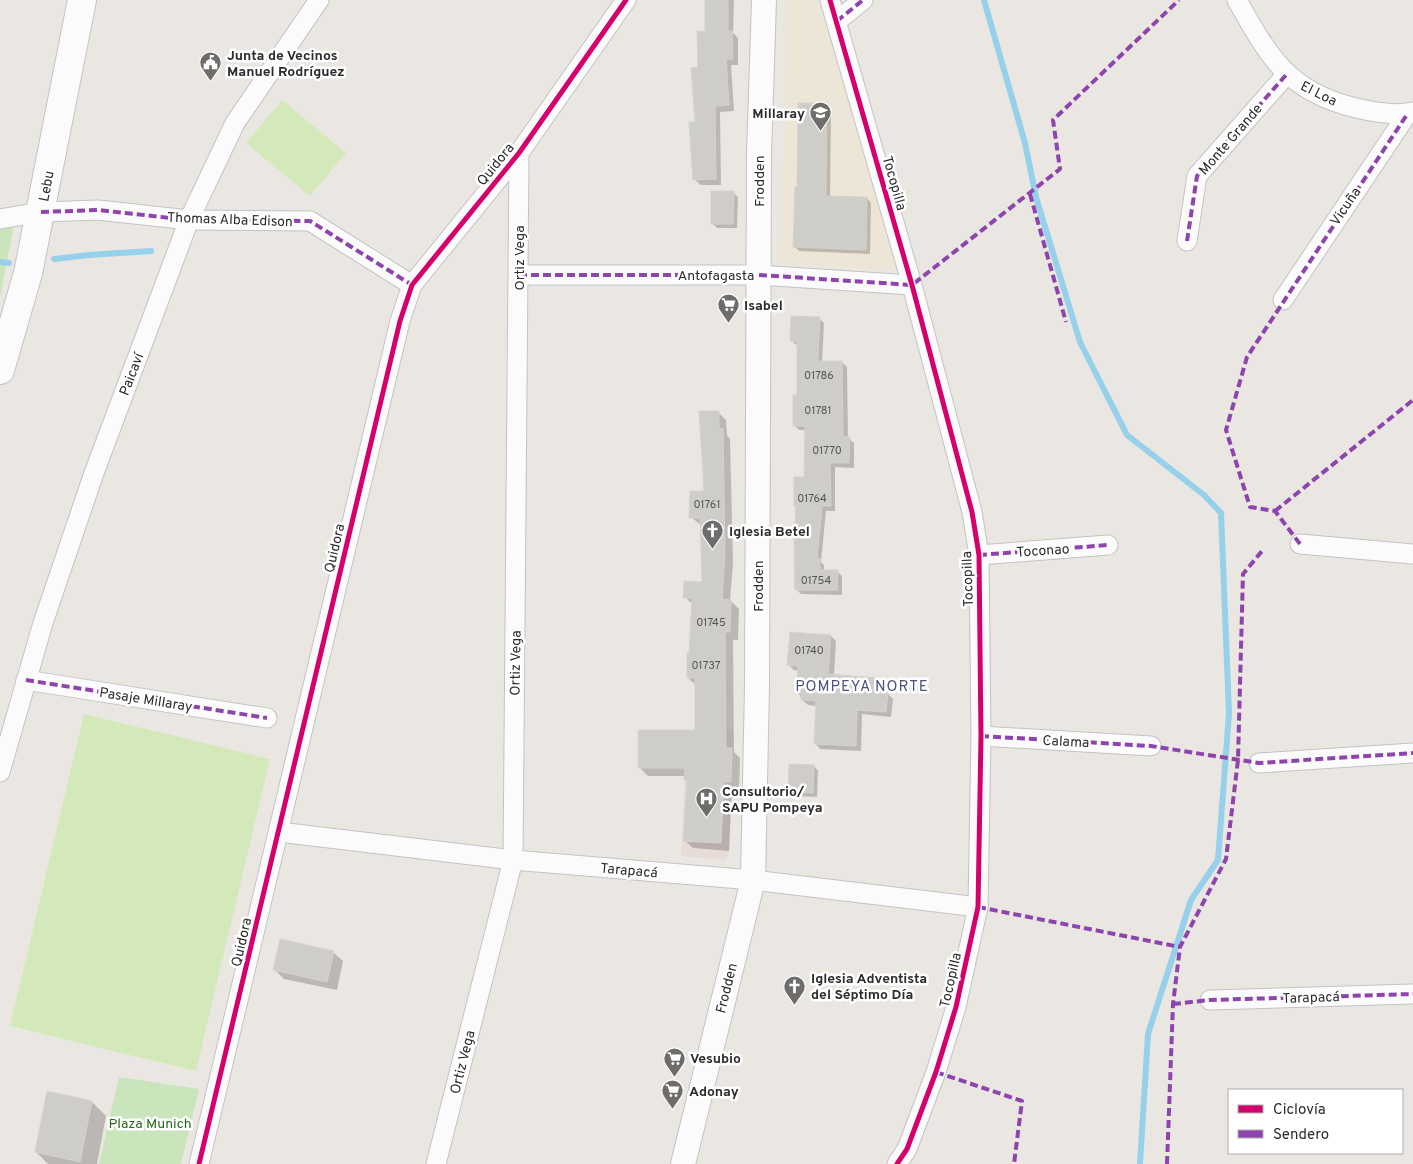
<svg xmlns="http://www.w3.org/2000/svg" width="1413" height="1164" viewBox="0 0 1413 1164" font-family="Overpass,sans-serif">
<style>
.education{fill:#ede6d7}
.medical{fill:#e8dbd8}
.green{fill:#cae5bb}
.pitch{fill:#d4e9b9}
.shadow{fill:#0003}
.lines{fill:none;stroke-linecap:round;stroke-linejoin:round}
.stream{stroke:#96d0eb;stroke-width:6}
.building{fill:#cfcdc9;stroke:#d5d3ce}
.minor-casing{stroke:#c4c3c3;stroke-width:21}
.tertiary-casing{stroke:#c4c3c3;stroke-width:26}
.secondary-casing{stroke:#c4c3c3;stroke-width:30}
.minor{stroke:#fcfbfb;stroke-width:19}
.tertiary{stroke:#fcfbfb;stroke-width:24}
.secondary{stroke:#fcfbfb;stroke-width:28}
.quiet{stroke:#8e44ad;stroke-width:4;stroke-dasharray:8 4;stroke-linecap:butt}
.cycleway-casing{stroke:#fff;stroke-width:8}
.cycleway{stroke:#d6006c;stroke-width:5}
.labels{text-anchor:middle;stroke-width:5;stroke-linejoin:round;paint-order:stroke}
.number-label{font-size:11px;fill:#565655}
.poi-label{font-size:14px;font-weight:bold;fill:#2c2c2c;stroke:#fff;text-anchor:start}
.street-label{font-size:14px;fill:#2c2c2c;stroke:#fff}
.park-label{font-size:14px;fill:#266b1a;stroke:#fff}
.neighbourhood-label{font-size:15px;letter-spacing:1px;fill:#4c527e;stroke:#fff}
</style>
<rect width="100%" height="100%" fill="#eae7e2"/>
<!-- education -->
<polygon class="education" points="788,0 818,0 899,270 781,264"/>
<!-- medical -->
<polygon class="medical" points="638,730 733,730 729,854 725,860 681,856 685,768 638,768"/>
<!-- green -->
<g class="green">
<polygon points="14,224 0,298 0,227"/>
<polygon points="119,1077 199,1089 181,1164 99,1164"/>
</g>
<!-- pitch -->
<g class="pitch">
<polygon points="282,100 346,153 310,196 246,143"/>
<polygon points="84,714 270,759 196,1071 10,1026"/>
</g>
<!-- shadow -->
<g class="shadow">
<polygon points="706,0 734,0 733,33 738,38 738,65 731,65 734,111 720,112 721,185 701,185 694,179 699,68 706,32"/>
<polygon points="826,105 831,109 830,197 867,198 871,203 870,254 799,251 795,247 799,188"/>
<polygon points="733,192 738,197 737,228 717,228 712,223"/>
<polygon points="819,318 824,323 822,362 842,362 847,367 848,438 854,443 854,468 835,467 835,511 826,511 821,562 824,565 824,571 837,571 842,576 842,595 801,594 796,589 798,508 795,506 805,478 806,430 799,430 794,425 798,396 798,346 791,341"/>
<polygon points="718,412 726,420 727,435 730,439 733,564 730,600 739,609 738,640 733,640 734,752 740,758 739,790 732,789 729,851 693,848 684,840 688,782 686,776 648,776 639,767 697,731 697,686 688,678 693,605 685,597 703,583 702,526 691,517 705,492"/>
<polygon points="831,636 836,641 834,675 878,679 883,684 883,693 887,693 893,699 891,717 862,714 861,751 820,749 815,743 817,706 808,705 802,700 798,692 799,671 794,670 789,665"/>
<polygon points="814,766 818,771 817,797 794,796 789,792"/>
<polygon points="333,952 343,961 337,990 284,979 274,969"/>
<polygon points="92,1102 106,1116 97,1164 48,1164 36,1152"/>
</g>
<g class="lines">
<!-- stream -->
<g class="stream">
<polyline points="984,0 1025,143 1036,197 1080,342 1127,435 1204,495 1221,513 1229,713 1218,860 1191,900 1148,1034 1140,1164"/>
<polyline points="54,259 89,255 151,251"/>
<polyline points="0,262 9,263"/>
</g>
</g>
<!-- building -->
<g class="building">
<polygon points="705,0 728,0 728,31 732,31 733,59 726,59 729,105 715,106 716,179 693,180 689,122 695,122 691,68 698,67 697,31 705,31"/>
<polygon points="798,103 827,103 826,196 867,197 866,250 793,247 795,187 797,187"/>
<polygon points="711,191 734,191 733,224 711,224"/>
<polygon points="791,316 820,317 818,361 842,361 843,437 850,437 849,463 830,463 831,506 822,506 817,558 820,559 820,570 838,570 837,590 795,590 794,538 796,506 794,506 794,477 804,477 805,426 793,426 793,395 797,395 797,342 790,341"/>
<polygon points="699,411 719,411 719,429 723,429 725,555 722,599 731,600 730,632 725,632 726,748 732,748 731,782 724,782 721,843 683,841 687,780 684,780 685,768 638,768 638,730 695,730 695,678 687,678 687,653 689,653 692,598 683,598 684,581 702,582 700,518 689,518 690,491 704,491"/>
<polygon points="790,632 831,635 828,674 878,678 877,691 888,692 886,712 857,710 856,746 814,744 816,701 801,700 801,693 796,692 798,666 787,665"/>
<polygon points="789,764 814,765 813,793 788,792"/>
<polygon points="280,939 334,951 327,982 273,970"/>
<polygon points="47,1091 92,1101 80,1162 35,1152"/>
</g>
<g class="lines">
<defs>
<g id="minor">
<polyline points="830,0 912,285 972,512 979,555 981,736 978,907 956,1007 936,1072 907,1149 897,1164"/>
<path d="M1237,0C1269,57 1288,92 1356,108C1373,112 1396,116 1413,112"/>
<polyline points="837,21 863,0"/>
<polyline points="0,219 41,212 98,210 189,220 310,221 412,285"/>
<polyline points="1187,241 1197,176 1286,75"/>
<polyline points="519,275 759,275 912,285"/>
<polyline points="1283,300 1408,113"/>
<polyline points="1300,544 1413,554"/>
<polyline points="979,555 1108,545"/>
<polyline points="26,680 267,718"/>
<polyline points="981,736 1151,746"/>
<polyline points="1259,763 1413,753"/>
<polyline points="0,772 43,623 94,473 189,220 235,123 319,0"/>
<polyline points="279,832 513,860 753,880 978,907"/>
<polyline points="1210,1000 1413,994"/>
<polyline points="199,1164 400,321 412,285 519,153 626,0"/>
<polyline points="436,1164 513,860 519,153"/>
</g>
<polyline id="tertiary" points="683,1164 753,880 757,686 759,155 764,0"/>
<polyline id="secondary" points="0,370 28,273 82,0"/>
</defs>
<!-- minor casing -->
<use href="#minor" class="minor-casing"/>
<!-- tertiary casing -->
<use href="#tertiary" class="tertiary-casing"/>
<!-- secondary casing -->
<use href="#secondary" class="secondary-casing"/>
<!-- minor -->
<use href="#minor" class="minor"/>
<!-- tertiary -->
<use href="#tertiary" class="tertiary"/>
<!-- secondary -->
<use href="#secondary" class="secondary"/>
<!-- quiet -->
<g class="quiet">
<polyline points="837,21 863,0"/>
<polyline points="1030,194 1066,322"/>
<polyline points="41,212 98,210 189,220 310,221 412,285"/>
<polyline points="1187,241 1197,176 1286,75"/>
<polyline points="519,275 759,275 912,285 1060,169 1053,120 1179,0"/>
<polyline points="1275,511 1413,400"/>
<polyline points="1300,544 1275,511 1250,507 1226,430 1247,357 1408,113"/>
<polyline points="979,555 1108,545"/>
<polyline points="26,680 267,718"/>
<polyline points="981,736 1151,746 1259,763 1413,753"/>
<polyline points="978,907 1180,947"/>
<polyline points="1173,1004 1210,1000 1413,994"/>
<polyline points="936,1072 1022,1101 1014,1164"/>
<polyline points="1167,1164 1173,1004 1180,947 1226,859 1238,760 1243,574 1262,551"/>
</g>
<defs>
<g id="cycleway">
<polyline points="830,0 912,285 972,512 979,555 981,736 978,907 956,1007 936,1072 907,1149 897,1164"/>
<polyline points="199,1164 400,321 412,285 519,153 626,0"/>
</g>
</defs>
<!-- cycleway casing -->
<use href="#cycleway" class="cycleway-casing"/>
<!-- cycleway -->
<use href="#cycleway" class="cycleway"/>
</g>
<!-- icons -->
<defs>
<symbol id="civic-pin" viewBox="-11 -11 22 30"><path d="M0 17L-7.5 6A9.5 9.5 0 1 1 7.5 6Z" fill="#6e6d6c" stroke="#fff"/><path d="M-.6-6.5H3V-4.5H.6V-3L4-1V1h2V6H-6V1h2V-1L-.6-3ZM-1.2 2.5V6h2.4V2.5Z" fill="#fff"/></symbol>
<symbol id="school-pin" viewBox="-11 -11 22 30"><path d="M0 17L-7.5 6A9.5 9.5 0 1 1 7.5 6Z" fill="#6e6d6c" stroke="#fff"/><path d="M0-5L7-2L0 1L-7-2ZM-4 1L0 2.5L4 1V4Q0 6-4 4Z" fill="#fff"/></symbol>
<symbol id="supermarket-pin" viewBox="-11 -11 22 30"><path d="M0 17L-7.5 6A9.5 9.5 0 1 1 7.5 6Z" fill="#6e6d6c" stroke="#fff"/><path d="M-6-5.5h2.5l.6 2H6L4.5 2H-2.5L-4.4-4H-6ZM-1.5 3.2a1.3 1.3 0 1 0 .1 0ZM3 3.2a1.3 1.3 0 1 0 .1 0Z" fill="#fff"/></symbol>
<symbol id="church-pin" viewBox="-11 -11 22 30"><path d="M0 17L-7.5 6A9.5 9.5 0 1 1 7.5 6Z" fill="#6e6d6c" stroke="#fff"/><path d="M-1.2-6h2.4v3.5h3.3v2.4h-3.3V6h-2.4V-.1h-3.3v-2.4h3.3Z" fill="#fff"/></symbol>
<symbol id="hospital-pin" viewBox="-11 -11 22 30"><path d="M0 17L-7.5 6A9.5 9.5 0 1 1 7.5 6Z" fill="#6e6d6c" stroke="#fff"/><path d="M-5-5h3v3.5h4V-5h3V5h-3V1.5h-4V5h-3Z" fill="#fff"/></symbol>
</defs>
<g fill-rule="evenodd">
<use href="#civic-pin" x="198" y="50" width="25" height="34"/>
<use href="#school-pin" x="808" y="100" width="25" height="34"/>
<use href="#supermarket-pin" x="716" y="292" width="25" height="34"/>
<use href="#church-pin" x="700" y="518" width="25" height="34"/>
<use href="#hospital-pin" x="694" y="786" width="25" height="34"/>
<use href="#church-pin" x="782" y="974" width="25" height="34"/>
<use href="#supermarket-pin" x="662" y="1046" width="25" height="34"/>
<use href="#supermarket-pin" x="660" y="1078" width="25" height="34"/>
</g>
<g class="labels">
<!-- number labels -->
<g class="number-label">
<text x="819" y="379">01786</text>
<text x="818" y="414">01781</text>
<text x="827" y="454">01770</text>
<text x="812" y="502">01764</text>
<text x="707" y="508">01761</text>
<text x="816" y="584">01754</text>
<text x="711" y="626">01745</text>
<text x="809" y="654">01740</text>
<text x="706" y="669">01737</text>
</g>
<!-- poi labels -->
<g class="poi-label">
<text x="227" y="60">Junta de Vecinos<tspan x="227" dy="16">Manuel Rodríguez</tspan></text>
<text x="805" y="118" text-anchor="end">Millaray</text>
<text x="744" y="310">Isabel</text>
<text x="729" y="536">Iglesia Betel</text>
<text x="722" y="796">Consultorio/<tspan x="722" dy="16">SAPU Pompeya</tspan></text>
<text x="811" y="983">Iglesia Adventista<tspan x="811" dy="16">del Séptimo Día</tspan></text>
<text x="690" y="1063">Vesubio</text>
<text x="689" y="1096">Adonay</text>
</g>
<!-- street labels -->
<g class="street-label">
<text transform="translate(1319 93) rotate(26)" y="5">El Loa</text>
<text transform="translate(1230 139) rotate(-49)" y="5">Monte Grande</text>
<text transform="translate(495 164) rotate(-51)" y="5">Quidora</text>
<text transform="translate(759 181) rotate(-90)" y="5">Frodden</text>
<text transform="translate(895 183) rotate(74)" y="5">Tocopilla</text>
<text transform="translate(46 186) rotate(-79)" y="5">Lebu</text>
<text transform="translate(1345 206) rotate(-56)" y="5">Vicuña</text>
<text transform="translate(230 219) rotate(2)" y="5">Thomas Alba Edison</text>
<text transform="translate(519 258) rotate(-90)" y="5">Ortiz Vega</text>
<text x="716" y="280">Antofagasta</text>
<text transform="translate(131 374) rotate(-69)" y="5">Paicaví</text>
<text transform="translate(334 548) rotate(-77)" y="5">Quidora</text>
<text transform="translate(1043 550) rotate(-4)" y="5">Toconao</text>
<text transform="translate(967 579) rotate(-92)" y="5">Tocopilla</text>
<text transform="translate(758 586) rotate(-90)" y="5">Frodden</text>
<text transform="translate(515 663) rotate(-89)" y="5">Ortiz Vega</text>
<text transform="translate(146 699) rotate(9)" y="5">Pasaje Millaray</text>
<text transform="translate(1066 741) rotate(3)" y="5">Calama</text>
<text transform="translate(629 870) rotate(5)" y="5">Tarapacá</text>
<text transform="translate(241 942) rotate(-77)" y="5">Quidora</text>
<text transform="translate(950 980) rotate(-77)" y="5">Tocopilla</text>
<text transform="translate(726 988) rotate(-76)" y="5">Frodden</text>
<text transform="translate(1311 997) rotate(-2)" y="5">Tarapacá</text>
<text transform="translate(462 1062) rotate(-76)" y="5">Ortiz Vega</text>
</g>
<!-- park labels -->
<g class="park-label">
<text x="150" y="1128">Plaza Munich</text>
</g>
<!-- neighbourhood labels -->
<g class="neighbourhood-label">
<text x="862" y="691">POMPEYA NORTE</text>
</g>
</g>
<!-- legend -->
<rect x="1228" y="1089" width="175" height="65" fill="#ffffff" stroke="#ababab"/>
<rect x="1238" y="1105" width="25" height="8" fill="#d6006c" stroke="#ababab"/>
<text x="1273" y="1114" font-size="15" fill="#2c2c2c">Ciclovía</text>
<rect x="1238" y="1130" width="25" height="8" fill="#8e44ad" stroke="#ababab"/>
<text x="1273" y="1139" font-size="15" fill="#2c2c2c">Sendero</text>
</svg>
